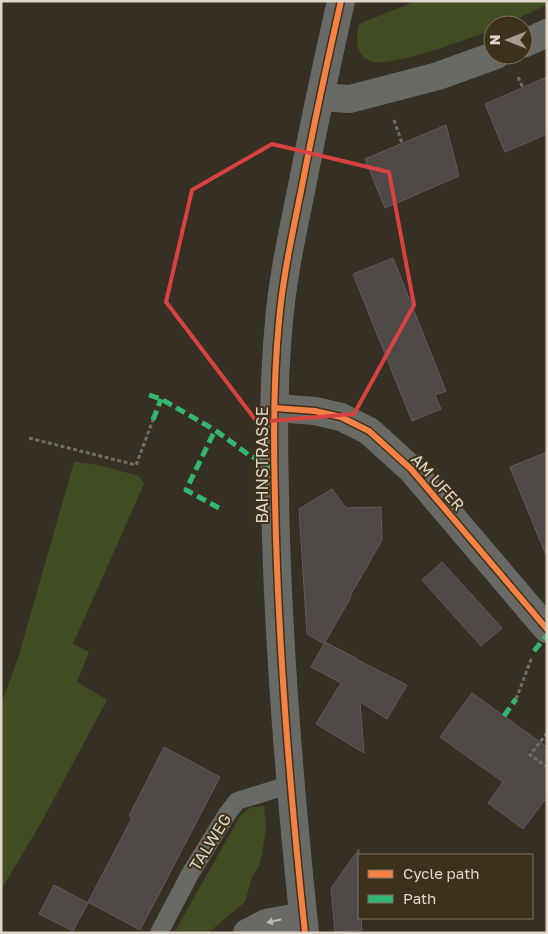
<svg xmlns="http://www.w3.org/2000/svg" width="548" height="934" viewBox="0 0 548 934" font-family="'Golos Text',sans-serif">
<style>
.green{fill:#404c22}
.building{fill:#4e4847;stroke:#615b5a}
.lines{fill:none;stroke-linecap:round;stroke-linejoin:round}
.path{stroke:#6e6e69;stroke-width:3;stroke-dasharray:4 2.5;stroke-linecap:butt}
.lane{stroke:#696a65;stroke-width:18}
.street{stroke:#696a65;stroke-width:28}
.quiet{stroke:#33b770;stroke-width:5;stroke-dasharray:10 5;stroke-linecap:butt}
.cycleway-casing{stroke:#3e311c;stroke-width:9}
.cycleway{stroke:#f48246;stroke-width:6}
.oneway{fill:#bcb6ac}
.marked{fill:none;stroke:#d84240;stroke-width:4;stroke-linejoin:round}
.labels{text-anchor:middle;stroke-width:4;stroke-linejoin:round;paint-order:stroke}
.street-label{font-size:16px;fill:#e0d7ca;stroke:#3e311c}
</style>
<rect width="100%" height="100%" fill="#362f24"/>
<!-- green -->
<g class="green">
<path d="M416,1H547V5L503,25H493V29C472,38 389,69 370,61C354,54 356,37 359,24Z"/>
<polygon points="74,462 99,465 139,476 144,484 73,644 89,652 77,682 107,700 41,823 1,890 1,704 18,658"/>
<polygon points="264,806 266,827 262,856 259,866 252,877 245,902 208,933 174,933 240,816 251,807"/>
</g>
<!-- building -->
<g class="building">
<polygon points="547,77 547,134 505,152 485,104"/>
<polygon points="446,125 459,176 385,208 365,159"/>
<polygon points="393,258 446,391 435,395 441,409 412,421 353,274"/>
<polygon points="547,452 547,554 546,555 510,467"/>
<polygon points="332,489 346,508 381,507 382,540 350,596 351,597 325,642 356,658 356,657 356,659 407,685 387,719 360,702 364,753 316,724 341,683 311,667 324,644 307,634 299,509"/>
<polygon points="442,562 502,628 481,646 422,580"/>
<polygon points="472,693 547,747 547,797 523,829 488,803 503,782 440,737"/>
<polygon points="164,747 220,777 140,930 88,902 132,818 129,816"/>
<polygon points="359,849 359,918 361,918 362,930 335,932 331,888"/>
<polygon points="54,885 88,903 73,931 39,914"/>
</g>
<g class="lines">
<!-- path -->
<g class="path">
<polyline points="518,77 523,88"/>
<polyline points="394,120 402,143"/>
<polyline points="29,438 136,465 153,420"/>
<polyline points="516,699 532,657"/>
<polyline points="547,733 530,755 547,767"/>
</g>
<!-- lane -->
<polyline class="lane" points="159,933 190,874 227,814 237,801 276,789 290,787"/>
<!-- street -->
<g class="street">
<polyline points="523,44 547,33"/>
<polyline points="320,97 350,99 438,76 496,55"/>
<polyline points="275,408 315,411 341,417 369,431 411,469 547,629"/>
<polyline points="247,933 266,923 303,916"/>
<path d="M305,933C291,801 280,670 276,538C274,466 272,393 279,321C283,275 293,231 302,186C314,124 327,63 341,1"/>
</g>
<!-- quiet -->
<g class="quiet">
<polyline points="149,395 161,399 215,430"/>
<polyline points="153,420 161,399"/>
<polyline points="219,508 186,490 215,430 249,455 274,468"/>
<polyline points="534,651 547,635"/>
<polyline points="504,716 516,699"/>
</g>
<defs>
<g id="cycleway">
<polyline points="275,408 315,411 341,417 369,431 411,469 547,629"/>
<path d="M305,933C291,801 280,670 276,538C274,466 272,393 279,321C283,275 293,231 302,186C314,124 327,63 341,1"/>
</g>
</defs>
<!-- cycleway casing -->
<use href="#cycleway" class="cycleway-casing"/>
<!-- cycleway -->
<use href="#cycleway" class="cycleway"/>
</g>
<!-- one-way arrows -->
<defs><path id="oneway-solid" d="M-6-.8H1V-3.2L6.5 0L1 3.2V.8H-6Z" transform="scale(1.25)"/></defs>
<use class="oneway" href="#oneway-solid" transform="translate(274 921) rotate(168)"/>
<!-- marked area -->
<path class="marked" d="M272,144L389,172L414,305L354,414L257,422L166,302L192,190Z"/>
<g class="labels">
<!-- street labels -->
<g class="street-label">
<text transform="translate(262 465) rotate(-90)" y="6">BAHNSTRASSE</text>
<text transform="translate(438 482) rotate(48)" y="6">AM UFER</text>
<text transform="translate(210 842) rotate(-58)" y="6">TALWEG</text>
</g>
</g>
<!-- border -->
<rect width="548" height="934" fill="none" stroke="#e0d7ca" stroke-width="5"/>
<!-- legend -->
<rect x="358" y="854" width="175" height="65" fill="#3e311c" stroke="#7f7362"/>
<rect x="368" y="870" width="25" height="8" fill="#f48246" stroke="#7f7362"/>
<text x="403" y="879" font-size="15" fill="#e0d7ca">Cycle path</text>
<rect x="368" y="895" width="25" height="8" fill="#33b770" stroke="#7f7362"/>
<text x="403" y="904" font-size="15" fill="#e0d7ca">Path</text>
<!-- north arrow -->
<g transform="translate(508 40) rotate(270)"><circle r="24" fill="#3e311c" stroke="#7f7362"/>
<path d="M0-4L9 19L0 12L-9 19Z" fill="#a49c90"/>
<text y="-8" font-size="14" font-weight="bold" text-anchor="middle" fill="#e0d7ca">N</text>
</g>
</svg>
